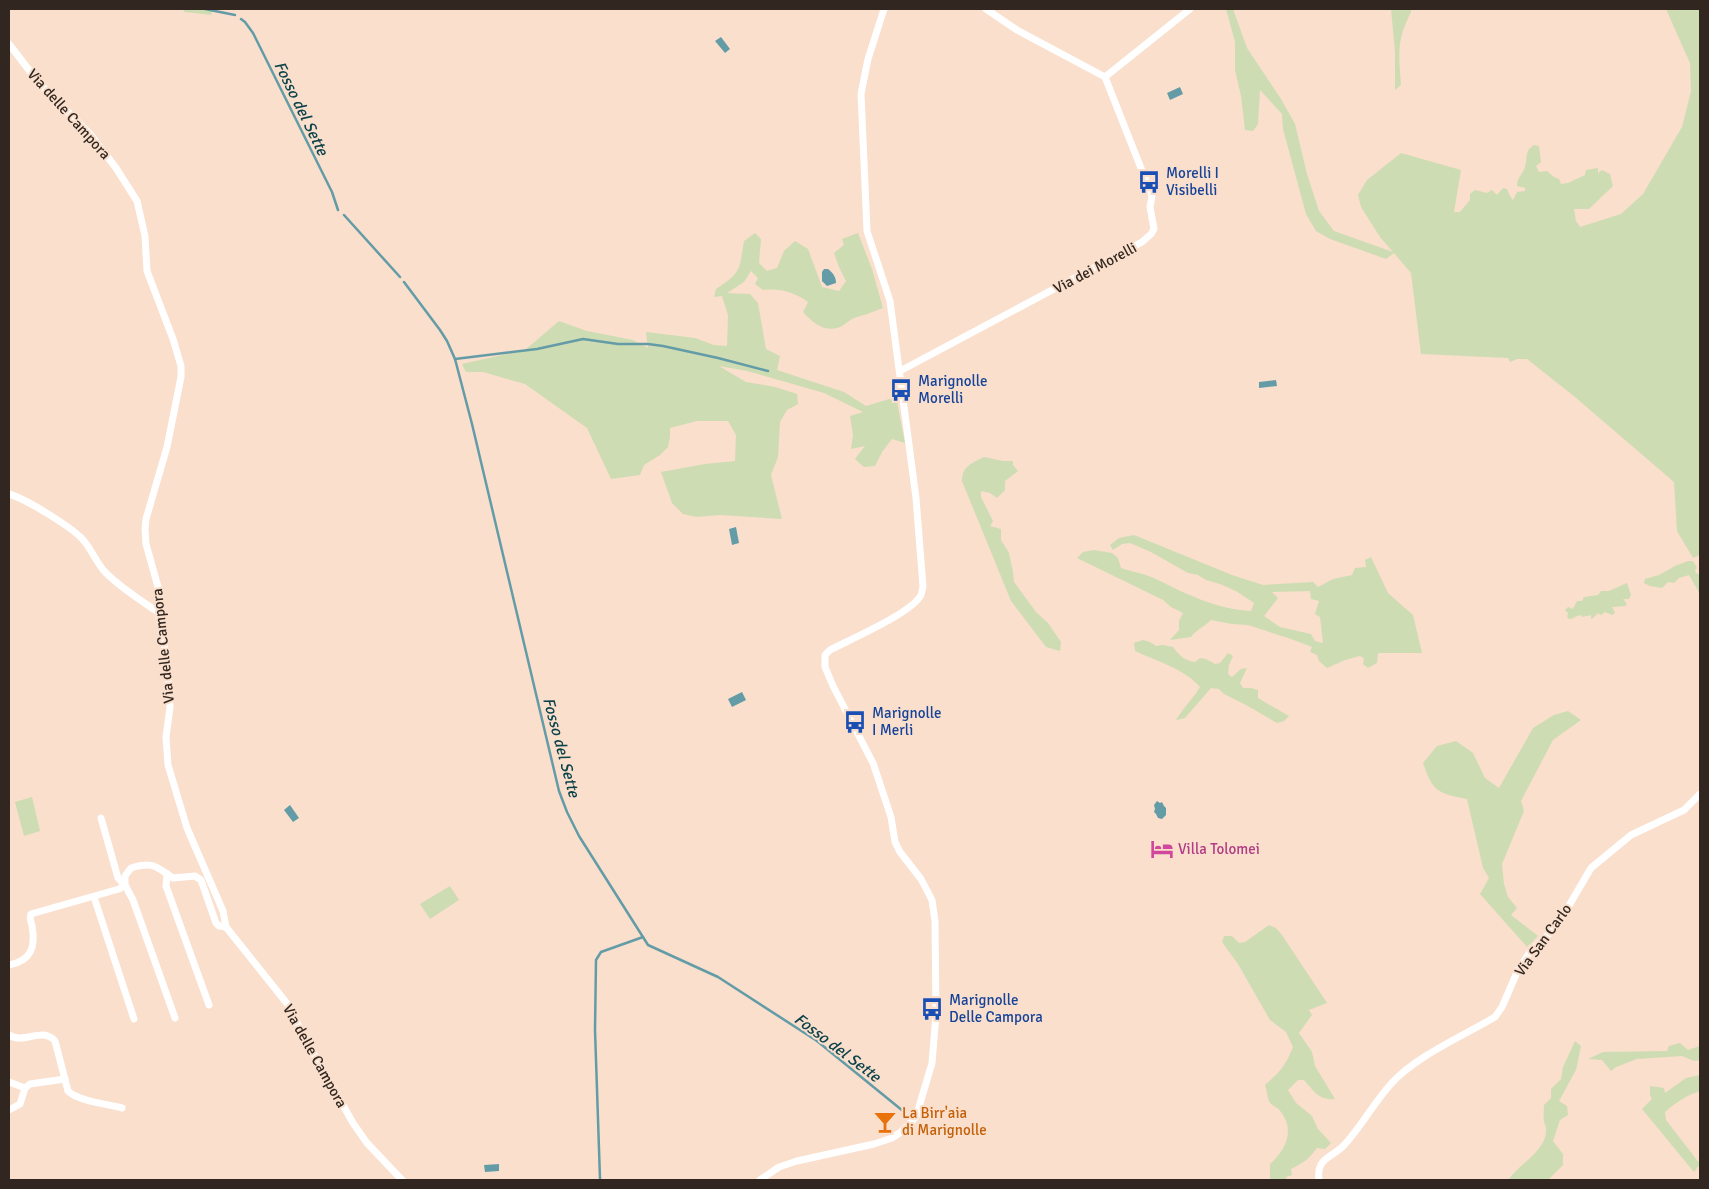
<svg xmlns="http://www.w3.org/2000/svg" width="1709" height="1189" viewBox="0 0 1709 1189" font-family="Signika,sans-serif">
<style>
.green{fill:#cedcb3;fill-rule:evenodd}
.water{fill:#639ca7}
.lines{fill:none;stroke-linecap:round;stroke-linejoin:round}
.stream{stroke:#639ca7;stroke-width:2.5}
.street{stroke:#fff;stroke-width:7}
.labels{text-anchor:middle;stroke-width:4;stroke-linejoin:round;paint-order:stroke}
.street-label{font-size:15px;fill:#312720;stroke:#f9dfcc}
.transit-label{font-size:15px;fill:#164399;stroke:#f9dfcc;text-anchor:start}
.hotel-label{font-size:15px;fill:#b23c85;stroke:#f9dfcc;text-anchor:start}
.food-label{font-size:15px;fill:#c56008;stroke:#f9dfcc;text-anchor:start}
.water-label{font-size:16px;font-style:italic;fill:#0c434b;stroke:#f9dfcc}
</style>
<rect width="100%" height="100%" fill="#f9dfcc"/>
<!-- green -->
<g class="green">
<polygon points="182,9 213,9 211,15 185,12"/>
<path d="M1226,9H1233L1247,48L1281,99L1295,124L1307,174L1319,211L1334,231L1393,252L1380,237L1361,207L1358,195L1367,180L1401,153L1461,170L1454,212H1460L1470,200V194L1475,190L1487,193L1492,190L1497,195L1503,188L1507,189L1510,196L1513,200L1517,192L1525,191V188L1517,186C1517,178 1522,175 1525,167C1528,158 1524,151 1534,145L1539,146L1541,162L1536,166L1539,172L1547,171L1554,177L1559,179L1561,184L1568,183L1585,175L1586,170L1598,168V173L1602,170L1610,174L1613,186L1589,209H1574L1576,221L1580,227L1621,214L1643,194L1682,127L1691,91L1690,63L1666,9H1700V555L1693,558L1677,531L1674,482L1575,397L1527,359H1517L1510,362L1508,358L1421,354L1411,273L1394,253L1386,259L1330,239L1316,231L1306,214L1283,129L1282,114L1260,90L1258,124L1253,131L1245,130L1241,96L1235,70V42Z"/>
<path d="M1391,9H1411V12C1396,42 1399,52 1401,85L1395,90V52Z"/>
<path d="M755,233L761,239L759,263L767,271L777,268L784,251L795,241L808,249L822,287L839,291L846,281L839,267L834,253L844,245L842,239L858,233L872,269L883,308C873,312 864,315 854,318C849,320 845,325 840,327C825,333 813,323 803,312L808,302C794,292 780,288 763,290L755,284L758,278L751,271L744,282L727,293L750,294L758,303L766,349L780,356L777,370L844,392L866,406L896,397L905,443L892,439L882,452L875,466L864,467L855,459L865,446L851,449L853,435L850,416L863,412L824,393L747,371L719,366L746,382L775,387L797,394L798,404L787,410L780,422L778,457L771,475L782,519L720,515L697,517L683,514L672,503L661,472L705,464L735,461L736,435L728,421H697L670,428V437L668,447L660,455L644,465L640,475L611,479L587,428L525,384L483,372H466L462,364L525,350L559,321L587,331L633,340L648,348L646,332L695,338L714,345L727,346L728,315L722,296L714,297L716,289C742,272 739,270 744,241Z"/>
<path d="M984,457L1003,461H1013V465L1018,471L1005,481V490L997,498L990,493L981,491V497L993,521L990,526L1001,529V540L1009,553L1013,572L1014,582L1036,612L1048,623L1061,642L1060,651L1046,647L1011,601L962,481C962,466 972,463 984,457Z"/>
<path d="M1134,535L1232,575L1263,585L1313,582L1318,587L1333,579L1352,575L1355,568L1366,567L1365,560L1371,557L1388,593L1413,615L1422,653H1378L1377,663L1368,668L1363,664L1364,658L1360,656L1345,660L1327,668L1319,661L1317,655L1310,652L1312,647L1291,639L1248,625L1232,624L1211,620C1204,627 1197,629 1191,637L1170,640L1179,630V621L1183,613L1171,607L1163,600L1077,558L1083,552L1094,550L1112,553L1118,558L1121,568C1133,572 1147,574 1158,580C1188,595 1217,609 1251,611L1254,603L1236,591L1220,584L1206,580L1198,575L1188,573L1151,552L1130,543L1122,544L1113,550L1110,545L1119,538ZM1310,591L1311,599L1319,601L1315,614L1320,617L1323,643L1315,641L1311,634L1280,627L1264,616L1278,598L1272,592Z"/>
<polygon points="1688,561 1693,561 1697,568 1695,570 1696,573 1700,575 1700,594 1689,575 1679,578 1674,583 1668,582 1662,588 1650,586 1644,583 1645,579 1659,575 1675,566"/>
<path d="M1627,583L1631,595L1629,599H1623L1627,604L1625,606L1612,607L1615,613L1612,615L1605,612L1601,615L1598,613L1592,619L1591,618V615L1582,617L1581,615C1577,615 1574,619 1569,619L1567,617L1568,613L1565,610L1568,607L1573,609L1577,601H1582L1584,597L1598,595L1601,591H1609Z"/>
<path d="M1143,640L1150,642L1156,646L1163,645L1173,647C1179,655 1185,661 1195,662L1200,658L1206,659L1215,664L1220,663L1228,653L1233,656L1229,665L1228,674L1232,677L1241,669L1247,668L1240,683L1243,688H1251L1258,690V698L1289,716L1284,721L1277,723L1246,705L1224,694L1219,689L1211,688L1185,718L1176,720C1183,708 1193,699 1200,687C1185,669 1156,661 1135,651L1134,643Z"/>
<path d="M1568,711L1581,720L1553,740L1521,801L1524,811L1502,864L1504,884L1508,897L1517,908L1511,915L1538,936L1527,947L1480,894L1489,878L1483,868L1467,799C1437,793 1433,792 1423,763L1437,746L1456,741L1473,753L1485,778L1499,788L1533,728L1554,715Z"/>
<polygon points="32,797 40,831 24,836 15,802"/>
<polygon points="450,886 459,900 430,919 420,904"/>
<path d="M1269,925L1276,928L1282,935L1327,1003L1309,1010L1312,1015L1299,1033L1312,1052L1315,1066L1335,1099C1319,1101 1314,1091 1304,1080H1298L1288,1090L1296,1103L1312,1116L1318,1129L1331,1143L1325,1149L1317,1148C1310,1158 1302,1164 1291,1169L1292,1175L1286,1177L1287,1180H1270V1164C1286,1150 1295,1130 1281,1112C1278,1107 1271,1106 1269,1101C1267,1096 1267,1090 1265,1085C1280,1072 1286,1065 1293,1047L1286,1032L1270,1020L1238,964L1222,942L1224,936H1232L1239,943L1245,942Z"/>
<path d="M1575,1041L1581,1046L1576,1070L1559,1101L1567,1106L1568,1115L1560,1120L1553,1141L1563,1154V1165L1548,1180H1508C1519,1164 1548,1150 1546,1128C1546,1127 1544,1122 1544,1121C1543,1116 1544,1110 1544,1105L1551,1098V1089L1561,1079L1563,1067Z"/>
<polygon points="1680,1043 1688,1050 1700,1046 1700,1060 1694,1061 1682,1056 1637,1059 1616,1067 1611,1071 1602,1060 1588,1059 1603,1052 1667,1051 1669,1046"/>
<path d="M1700,1075V1091C1687,1095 1675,1103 1665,1112L1666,1120L1700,1164L1694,1172L1642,1109L1652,1099L1650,1095V1086L1664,1088L1665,1093L1686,1078Z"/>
</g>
<!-- water -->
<g class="water">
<polygon points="721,37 730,49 725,53 715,41"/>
<polygon points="1180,87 1183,94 1170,100 1167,93"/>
<path d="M824,269H828C833,273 836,277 836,283L827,286L822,281V272Z"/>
<polygon points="1276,380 1277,386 1259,388 1259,382"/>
<polygon points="736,527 739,543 732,545 729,529"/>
<polygon points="742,692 746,700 732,707 728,699"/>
<polygon points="1157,801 1160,803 1162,802 1164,806 1166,808 1166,815 1162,819 1158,818 1156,814 1154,812 1155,809 1154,805"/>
<polygon points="290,805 299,818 293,822 284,810"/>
<polygon points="499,1164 499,1171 485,1172 484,1165"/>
</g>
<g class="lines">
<!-- stream -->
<g class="stream">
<polyline points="205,9 235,15"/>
<polyline points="241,19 245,22 253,33 332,192 338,210"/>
<polyline points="344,215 400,277"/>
<polyline points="404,282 440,330 447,341 455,359 472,424 559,791 567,812 579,836 648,945 718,977 817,1041 903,1111"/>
<polyline points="455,359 537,349 583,339 618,344 648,344 663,346 718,358 768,371"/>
<polyline points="600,1179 595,1030 596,960 601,952 643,937"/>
</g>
<!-- street -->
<g class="street">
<polyline points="9,44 39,83 90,134 116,168 137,201 145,236 147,271 173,339 181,366 181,377 167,447 146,519 145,529 146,544 160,594 161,601 158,612 167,661 170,707 166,737 168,765 187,828 223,911 226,927 289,1006 302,1033 353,1123 367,1143 402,1180"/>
<polyline points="1105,77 1190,9"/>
<polyline points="900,371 1142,242 1151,234 1154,229 1150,207 1152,196 1105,77 1017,30 986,9"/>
<path d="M9,494C24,498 74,528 84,541C92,550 97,564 106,573C121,588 140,600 158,612"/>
<polyline points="101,818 118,878 125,885 133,900 175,1018"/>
<polyline points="167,874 166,886 209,1005"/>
<polyline points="94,897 134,1019"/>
<path d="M9,965C31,961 36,947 32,926C31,920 29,919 31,914L119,889L125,885V876L131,868C154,861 156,867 173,878L195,876L201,880L216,923L219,926L226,927"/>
<path d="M9,1035C24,1045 42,1026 55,1041L68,1091C78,1101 107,1104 122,1108"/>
<polyline points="9,1082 25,1088"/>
<polyline points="9,1110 20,1104 25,1088 30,1084 65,1079"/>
<path d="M760,1180L779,1167L797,1161L874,1144L892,1138L901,1132L916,1117L932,1063L936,1015L935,921L932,900L921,879L900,852L895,842L891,817L873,763L833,686L825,667V655L830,650C849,640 912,613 921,595C922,592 922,590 923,587L916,498L890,301L867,231L861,94L868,59L884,9"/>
<path d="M1319,1180C1316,1156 1334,1158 1346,1143C1362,1125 1374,1103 1390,1085C1414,1057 1463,1036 1495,1017L1502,1007L1518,970L1530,952L1557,926L1591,868L1631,835L1684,810L1700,794"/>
</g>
</g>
<!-- icons -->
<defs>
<symbol id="bus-bare" viewBox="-9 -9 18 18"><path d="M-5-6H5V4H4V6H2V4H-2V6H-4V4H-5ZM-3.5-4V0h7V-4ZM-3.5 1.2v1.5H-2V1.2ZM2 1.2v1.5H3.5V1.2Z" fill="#1a4fb4" stroke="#f9dfcc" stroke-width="2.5" paint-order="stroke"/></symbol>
<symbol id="hotel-bare" viewBox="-9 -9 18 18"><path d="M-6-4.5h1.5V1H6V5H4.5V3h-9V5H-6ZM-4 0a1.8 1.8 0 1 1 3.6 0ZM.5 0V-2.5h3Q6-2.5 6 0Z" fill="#d1479c" stroke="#f9dfcc" stroke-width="2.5" paint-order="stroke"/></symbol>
<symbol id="bar-bare" viewBox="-9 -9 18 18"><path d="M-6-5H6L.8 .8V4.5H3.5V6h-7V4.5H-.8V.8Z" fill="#e8710a" stroke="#f9dfcc" stroke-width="2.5" paint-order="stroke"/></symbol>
</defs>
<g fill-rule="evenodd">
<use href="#bus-bare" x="1133" y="166" width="32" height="32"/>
<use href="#bus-bare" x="885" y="374" width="32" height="32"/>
<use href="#bus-bare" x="839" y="706" width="32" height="32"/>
<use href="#hotel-bare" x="1146" y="833" width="32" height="32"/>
<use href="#bus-bare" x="916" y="993" width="32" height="32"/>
<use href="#bar-bare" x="869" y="1106" width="32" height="32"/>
</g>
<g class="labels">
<!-- street labels -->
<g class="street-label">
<text transform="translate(69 114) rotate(48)" y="5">Via delle Campora</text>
<text transform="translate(1095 268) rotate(-28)" y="5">Via dei Morelli</text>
<text transform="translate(163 646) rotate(-96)" y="5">Via delle Campora</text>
<text transform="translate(1543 940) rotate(-54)" y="5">Via San Carlo</text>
<text transform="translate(315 1056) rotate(61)" y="5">Via delle Campora</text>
</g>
<!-- transit labels -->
<g class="transit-label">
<text x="1166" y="178">Morelli I<tspan x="1166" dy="17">Visibelli</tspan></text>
<text x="918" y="386">Marignolle<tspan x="918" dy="17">Morelli</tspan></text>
<text x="872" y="718">Marignolle<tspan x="872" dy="17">I Merli</tspan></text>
<text x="949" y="1005">Marignolle<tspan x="949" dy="17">Delle Campora</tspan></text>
</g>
<!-- hotel labels -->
<g class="hotel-label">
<text x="1178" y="854">Villa Tolomei</text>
</g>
<!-- food labels -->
<g class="food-label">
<text x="902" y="1118">La Birr'aia<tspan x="902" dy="17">di Marignolle</tspan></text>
</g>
<!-- water labels -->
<g class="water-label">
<text transform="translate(302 108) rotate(64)" y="6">Fosso del Sette</text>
<text transform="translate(562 747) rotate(75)" y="6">Fosso del Sette</text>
<text transform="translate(838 1047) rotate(37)" y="6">Fosso del Sette</text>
</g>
</g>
<!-- border -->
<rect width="1709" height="1189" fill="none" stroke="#312720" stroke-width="20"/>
</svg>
